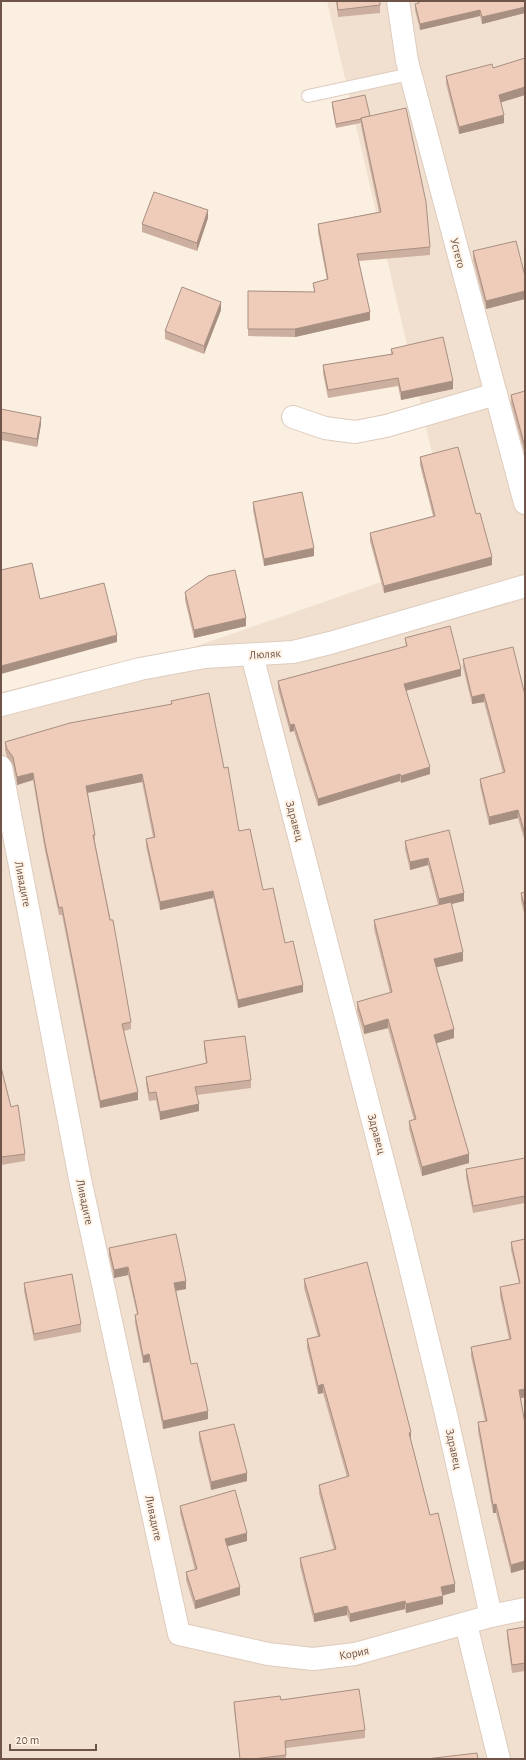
<svg xmlns="http://www.w3.org/2000/svg" width="526" height="1760" viewBox="0 0 526 1760" font-family="'Alegreya Sans',sans-serif">
<style>
.residential{fill:#f1e0cf}
.lines{fill:none;stroke-linecap:round;stroke-linejoin:round}
.service-casing{stroke:#decbbd;stroke-width:14}
.minor-casing{stroke:#decbbd;stroke-width:24}
.service{stroke:#fff;stroke-width:12}
.minor{stroke:#fff;stroke-width:22}
.wall{fill:#cdaf9f}
.shaded-wall{fill:#a78f82}
.building{fill:#eeccb9;stroke:#a78f82}
.labels{text-anchor:middle;stroke-width:4;stroke-linejoin:round;paint-order:stroke}
.street-label{font-size:12px;fill:#6f5549;stroke:#fef3e6}
</style>
<rect width="100%" height="100%" fill="#faefe0"/>
<!-- residential -->
<polygon class="residential" points="327,1 525,1 525,1759 1,1759 1,714 456,556"/>
<g class="lines">
<defs>
<polyline id="service" points="308,96 410,74"/>
<g id="minor">
<polyline points="398,1 407,61 525,503"/>
<polyline points="293,417 325,428 355,432 386,426 496,394"/>
<polyline points="252,655 400,1226 446,1414 491,1616"/>
<polyline points="1,705 140,669 205,657 293,652 330,643 525,586"/>
<polyline points="1,767 80,1179 179,1634 268,1654 313,1659 355,1654 491,1616 525,1609"/>
<polyline points="466,1624 499,1759"/>
</g>
</defs>
<!-- service casing -->
<use href="#service" class="service-casing"/>
<!-- minor casing -->
<use href="#minor" class="minor-casing"/>
<!-- service -->
<use href="#service" class="service"/>
<!-- minor -->
<use href="#minor" class="minor"/>
</g>
<!-- wall -->
<g class="wall">
<polygon points="336,1 380,1 380,13 338,17"/>
<polygon points="418,1 525,1 525,13 482,24 480,16 420,30 415,10 415,4 418,3"/>
<polygon points="525,58 525,95 501,102 504,123 459,134 446,84 446,76 493,68"/>
<polygon points="332,102 370,116 430,247 430,255 359,261 370,320 295,337 248,336 248,291 314,292 313,283 327,280 318,232 318,224 379,212 361,126 361,123 336,128 332,106"/>
<polygon points="208,218 197,251 142,232 142,224"/>
<polygon points="473,251 525,276 525,299 486,309 473,259"/>
<polygon points="221,310 204,354 165,339 165,331"/>
<polygon points="391,349 453,389 401,400 398,386 328,398 323,373 323,365 391,354"/>
<polygon points="525,391 525,455 511,403 511,395"/>
<polygon points="1,409 41,424 37,447 1,440"/>
<polygon points="420,457 476,514 492,565 384,593 370,541 370,533 433,516 420,465"/>
<polygon points="253,502 314,556 264,566 253,510"/>
<polygon points="185,592 246,626 194,638 185,600"/>
<polygon points="405,638 461,676 406,691 430,774 401,783 400,781 318,806 294,731 290,732 278,689 278,681 406,647"/>
<polygon points="463,659 525,695 525,842 518,818 489,825 480,786 480,779 503,773 484,702 472,704 463,667"/>
<polygon points="171,701 224,768 239,831 285,943 303,992 238,1008 213,898 160,910 146,846 146,839 153,837 142,782 88,793 95,835 95,842 131,1022 131,1029 124,1031 138,1100 100,1108 62,915 59,915 45,851 33,780 17,785 13,765 7,757 5,750 5,742 171,704"/>
<polygon points="449,830 464,901 451,904 463,961 436,967 454,1038 436,1043 469,1163 422,1176 409,1129 409,1121 414,1120 388,1028 364,1034 357,1011 357,1002 390,993 374,929 374,920 438,905 428,865 410,870 405,849 405,841"/>
<polygon points="525,892 525,917 521,901 521,893"/>
<polygon points="204,1041 251,1080 251,1088 197,1095 199,1111 160,1120 156,1100 149,1101 146,1084 146,1077 206,1064 204,1048"/>
<polygon points="1,1067 11,1107 25,1154 25,1161 1,1165"/>
<polygon points="525,1158 525,1203 473,1213 466,1177 466,1169"/>
<polygon points="525,1239 525,1397 521,1398 525,1424 525,1569 511,1573 496,1513 493,1513 478,1431 478,1422 485,1421 471,1356 471,1347 509,1339 500,1296 500,1287 519,1283 511,1250 511,1242"/>
<polygon points="109,1248 186,1289 176,1291 191,1364 208,1419 163,1429 149,1362 143,1363 135,1323 135,1315 137,1314 128,1275 114,1278 109,1255"/>
<polygon points="304,1279 411,1441 430,1515 455,1592 443,1595 443,1604 406,1613 405,1609 350,1622 347,1615 314,1622 300,1566 300,1558 334,1550 319,1493 319,1485 347,1477 323,1393 318,1394 307,1348 307,1339 318,1337 304,1288"/>
<polygon points="24,1283 81,1324 81,1332 34,1341 24,1291"/>
<polygon points="199,1432 247,1481 211,1490 199,1440"/>
<polygon points="180,1506 247,1541 227,1546 240,1595 195,1609 186,1580 186,1572 195,1570 180,1513"/>
<polygon points="525,1627 525,1671 512,1673 507,1637 507,1630"/>
<polygon points="281,1700 365,1730 365,1738 286,1748 286,1759 240,1759 234,1709 234,1702"/>
</g>
<!-- shaded-wall -->
<g class="shaded-wall">
<polygon points="525,7 525,13 482,24 482,17"/>
<polygon points="480,10 480,16 420,30 420,24"/>
<polygon points="525,87 525,95 499,103 499,95"/>
<polygon points="504,115 504,123 459,134 459,127"/>
<polygon points="208,210 208,218 197,251 197,243"/>
<polygon points="525,291 525,299 486,309 486,301"/>
<polygon points="221,302 221,310 204,354 204,346"/>
<polygon points="370,312 370,320 295,337 295,329"/>
<polygon points="453,381 453,389 401,400 401,392"/>
<polygon points="41,417 41,424 37,447 37,439"/>
<polygon points="314,548 314,556 264,566 264,559"/>
<polygon points="492,557 492,565 384,593 384,586"/>
<polygon points="246,618 246,626 194,638 194,630"/>
<polygon points="117,635 117,642 1,674 1,666"/>
<polygon points="461,669 461,676 404,691 404,684"/>
<polygon points="484,694 484,702 472,704 472,697"/>
<polygon points="294,724 294,731 290,732 290,725"/>
<polygon points="430,767 430,774 401,783 401,776"/>
<polygon points="33,773 33,780 17,785 17,777"/>
<polygon points="142,774 142,782 86,793 86,786"/>
<polygon points="400,774 400,781 318,806 318,799"/>
<polygon points="518,810 518,818 489,825 489,817"/>
<polygon points="428,858 428,865 410,870 410,862"/>
<polygon points="213,891 213,898 160,910 160,902"/>
<polygon points="464,893 464,901 439,907 439,899"/>
<polygon points="463,952 463,961 434,968 434,959"/>
<polygon points="303,985 303,992 238,1008 238,1000"/>
<polygon points="388,1019 388,1028 364,1034 364,1026"/>
<polygon points="454,1029 454,1038 434,1044 434,1035"/>
<polygon points="138,1092 138,1100 100,1108 100,1101"/>
<polygon points="199,1104 199,1111 160,1120 160,1112"/>
<polygon points="469,1154 469,1163 422,1176 422,1167"/>
<polygon points="128,1267 128,1275 114,1278 114,1270"/>
<polygon points="186,1281 186,1289 174,1291 174,1283"/>
<polygon points="149,1354 149,1362 143,1363 143,1356"/>
<polygon points="323,1384 323,1393 318,1394 318,1386"/>
<polygon points="525,1389 525,1397 519,1399 519,1390"/>
<polygon points="208,1411 208,1419 163,1429 163,1421"/>
<polygon points="411,1432 411,1441 409,1433"/>
<polygon points="247,1473 247,1481 211,1490 211,1482"/>
<polygon points="496,1504 496,1513 493,1513 493,1505"/>
<polygon points="247,1533 247,1541 225,1547 225,1539"/>
<polygon points="525,1561 525,1569 511,1573 511,1565"/>
<polygon points="455,1584 455,1592 441,1596 441,1587"/>
<polygon points="240,1587 240,1595 195,1609 195,1601"/>
<polygon points="443,1596 443,1604 406,1613 406,1604"/>
<polygon points="405,1601 405,1609 350,1622 350,1614"/>
<polygon points="347,1606 347,1615 314,1622 314,1614"/>
</g>
<!-- building -->
<g class="building">
<polygon points="337,1 380,1 380,5 338,10"/>
<polygon points="419,1 525,1 525,7 482,17 480,10 420,24 415,4 419,3"/>
<polygon points="525,58 525,87 499,95 504,115 459,127 446,76 492,64 493,68"/>
<polygon points="365,95 370,116 361,118 361,119 336,124 332,102"/>
<polygon points="406,108 426,202 430,247 357,254 370,312 295,329 248,329 248,291 315,292 313,283 328,279 318,224 381,212 361,118"/>
<polygon points="154,192 208,210 197,243 142,224"/>
<polygon points="516,241 525,276 525,291 486,301 473,251"/>
<polygon points="182,287 221,302 204,346 165,331"/>
<polygon points="443,337 453,381 401,392 398,378 328,390 323,365 393,354 391,349"/>
<polygon points="525,391 525,447 511,395"/>
<polygon points="1,409 41,417 37,439 1,432"/>
<polygon points="458,447 476,514 480,513 492,557 384,586 370,533 435,516 420,457"/>
<polygon points="302,492 314,548 264,559 253,502"/>
<polygon points="32,563 40,599 104,583 117,635 1,666 1,570"/>
<polygon points="235,570 246,618 194,630 185,592 208,576"/>
<polygon points="450,626 461,669 404,684 430,767 401,776 400,774 318,799 294,724 290,725 278,681 407,646 405,638"/>
<polygon points="513,647 525,695 525,834 518,810 489,817 480,779 505,772 484,694 472,697 463,659"/>
<polygon points="209,693 224,768 228,767 239,831 250,829 263,890 273,888 285,943 293,941 303,985 238,1000 213,891 160,902 146,839 155,837 142,774 86,786 95,835 93,835 110,920 113,920 131,1022 122,1024 138,1092 100,1101 62,907 59,908 45,844 33,773 17,777 13,757 7,749 5,742 70,723 172,704 171,701"/>
<polygon points="449,830 464,893 439,899 428,858 410,862 405,841"/>
<polygon points="525,892 525,909 521,893"/>
<polygon points="451,902 463,952 434,959 454,1029 434,1035 469,1154 422,1167 409,1121 416,1119 388,1019 364,1026 357,1002 392,992 374,920"/>
<polygon points="245,1036 251,1080 195,1087 199,1104 160,1112 156,1092 149,1093 146,1077 207,1063 204,1041"/>
<polygon points="1,1067 11,1107 18,1105 25,1154 1,1157"/>
<polygon points="525,1158 525,1196 473,1206 466,1169"/>
<polygon points="176,1234 186,1281 174,1283 191,1364 197,1363 208,1411 163,1421 149,1354 143,1356 135,1315 138,1314 128,1267 114,1270 109,1248"/>
<polygon points="525,1239 525,1389 519,1390 525,1424 525,1561 511,1565 496,1504 493,1505 478,1422 487,1421 471,1347 511,1339 500,1287 520,1283 511,1242"/>
<polygon points="367,1262 411,1432 409,1433 430,1515 438,1513 455,1584 441,1587 443,1596 406,1604 405,1601 350,1614 347,1606 314,1614 300,1558 336,1549 319,1485 349,1476 323,1384 318,1386 307,1339 320,1336 304,1279"/>
<polygon points="72,1274 81,1324 34,1334 24,1283"/>
<polygon points="234,1424 247,1473 211,1482 199,1432"/>
<polygon points="235,1490 247,1533 225,1539 240,1587 195,1601 186,1572 197,1569 180,1506"/>
<polygon points="525,1627 525,1663 512,1665 507,1630"/>
<polygon points="359,1689 365,1730 285,1741 286,1755 253,1759 240,1759 234,1702 280,1696 281,1700"/>
<polygon points="477,1753 478,1759 426,1759"/>
</g>
<g class="labels">
<!-- street labels -->
<g class="street-label">
<text transform="translate(458 253) rotate(75)" y="4">Устето</text>
<text transform="translate(265 654) rotate(-4)" y="4">Люляк</text>
<text transform="translate(295 821) rotate(75)" y="4">Здравец</text>
<text transform="translate(23 884) rotate(79)" y="4">Ливадите</text>
<text transform="translate(377 1134) rotate(75)" y="4">Здравец</text>
<text transform="translate(85 1202) rotate(78)" y="4">Ливадите</text>
<text transform="translate(454 1449) rotate(78)" y="4">Здравец</text>
<text transform="translate(154 1518) rotate(78)" y="4">Ливадите</text>
<text transform="translate(354 1653) rotate(-11)" y="4">Кория</text>
</g>
</g>
<!-- border -->
<rect width="526" height="1760" fill="none" stroke="#6f5549" stroke-width="4"/>
<!-- scale -->
<path d="M10 1744v6h86v-6" fill="none" stroke="#6f5549" stroke-width="2"/>
<text x="16" y="1744" font-size="12" fill="#6f5549" stroke="#fef3e6" stroke-width="3" paint-order="stroke">20 m</text>
</svg>
